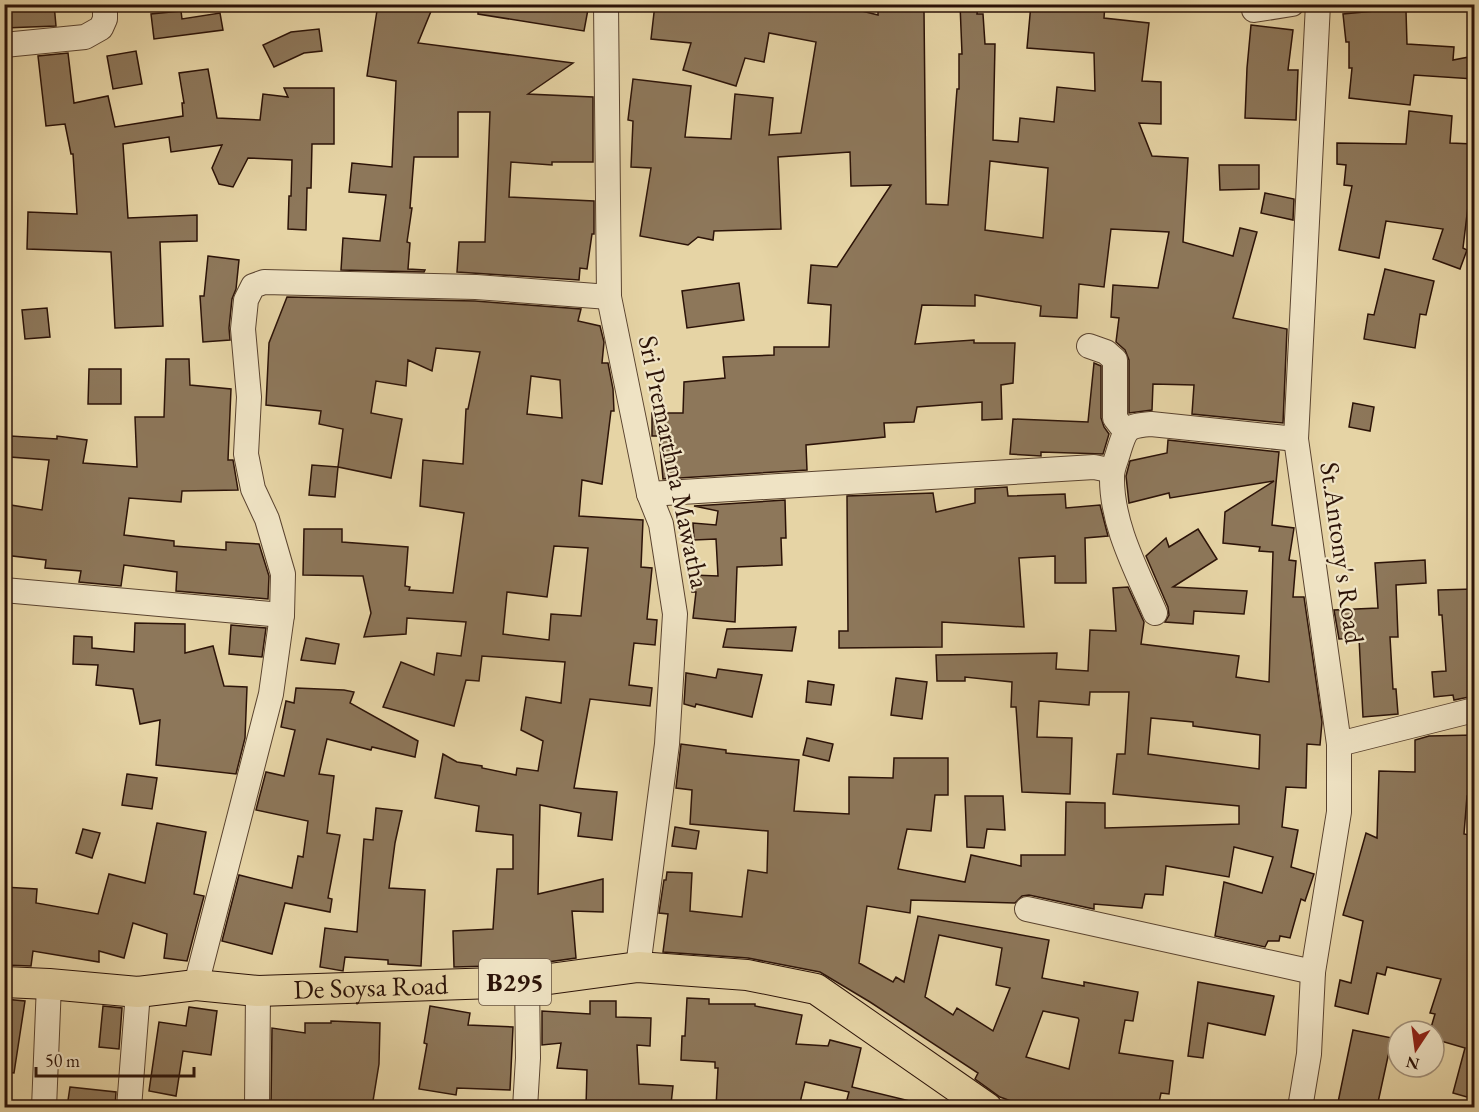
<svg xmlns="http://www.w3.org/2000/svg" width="1479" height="1112" viewBox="0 0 1479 1112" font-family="'EB Garamond',serif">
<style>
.building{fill:#8d775a;stroke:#2c1308;stroke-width:1.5;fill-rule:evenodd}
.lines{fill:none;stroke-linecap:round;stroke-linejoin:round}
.minor-casing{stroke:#5a432f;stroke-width:26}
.major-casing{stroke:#2c1308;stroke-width:32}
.minor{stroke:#efe3c4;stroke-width:24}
.major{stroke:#e6d4a5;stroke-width:30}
.labels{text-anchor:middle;stroke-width:4.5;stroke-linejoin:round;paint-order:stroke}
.shield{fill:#efe3c4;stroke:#665140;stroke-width:1.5}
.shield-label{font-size:26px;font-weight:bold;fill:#2c1308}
.street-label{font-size:27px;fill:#2c1308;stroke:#efe3c4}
</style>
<rect width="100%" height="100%" fill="#e6d4a5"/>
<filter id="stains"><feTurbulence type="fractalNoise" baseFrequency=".00333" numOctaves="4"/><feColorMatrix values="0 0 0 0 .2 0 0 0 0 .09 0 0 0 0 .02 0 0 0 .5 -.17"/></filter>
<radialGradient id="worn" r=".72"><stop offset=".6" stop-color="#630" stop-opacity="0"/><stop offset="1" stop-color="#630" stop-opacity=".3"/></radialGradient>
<!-- building -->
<g class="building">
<polygon points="4,4 54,4 56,26 4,28"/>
<polygon points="378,4 434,4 418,43 573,63 528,94 593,97 593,162 552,162 552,165 511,162 509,197 594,201 594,234 592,234 587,269 580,268 579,280 457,272 459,242 485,242 490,112 458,112 458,157 414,157 410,208 412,208 407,242 410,243 408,269 425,270 424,272 341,270 343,238 380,241 386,195 349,192 352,163 392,167 396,81 367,76"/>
<polygon points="478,4 589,4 584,31 478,14"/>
<path d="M655,4H706L741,8L742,4H834L878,15V9L924,11L926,204L948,205L957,89H959V54H962L960,4H978L977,14H983L985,44H995L993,140L1018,142L1020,118L1054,122L1057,87L1095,91L1094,53L1027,48L1031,4H1105L1104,18L1149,23L1142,81L1161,82V124L1139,123L1152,156L1188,158L1183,242L1233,256L1240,228L1257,232L1233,318L1287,329L1283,423L1192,414L1194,385L1153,384L1152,410L1129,413V360L1125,350L1116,342L1119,318L1111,317L1113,285L1158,288L1169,232L1111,229L1104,287L1079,284L1077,318L1040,316L1041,306L975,295V306L922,305L915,344L974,340V343H1015L1013,383L1001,385L1002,419L982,420V402L917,407L914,422L884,423L885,437L806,445L807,470L663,479L659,436H652V413H683L684,382L725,378L723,357L774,355V347H829L831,305L808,303L811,265L837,267L891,185L851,186L850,152L778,157L781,229L714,231L713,240L698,237L688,245L640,236L651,168L631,167L633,121L628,120L633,79L691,86L685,137L731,139L735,94L773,98L769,135L801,133L816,42L769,33L764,62L745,58L736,86L683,70L691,43L651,39ZM990,161L1048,168L1043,238L985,230Z"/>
<polygon points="181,11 182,19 220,13 223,30 154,39 151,14"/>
<polygon points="1375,11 1406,11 1407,44 1454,47 1453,60 1474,56 1474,79 1414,75 1410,105 1349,98 1352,68 1349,68 1349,42 1346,42 1343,14"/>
<polygon points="1251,25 1293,30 1288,70 1298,70 1296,120 1245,118 1247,68"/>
<polygon points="319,29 322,51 304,53 274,67 263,45 291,32"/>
<polygon points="136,51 142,84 113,89 107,56"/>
<polygon points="68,53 74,103 108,96 115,127 183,116 182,103 184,103 179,73 208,69 217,118 260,120 263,94 288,97 284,88 334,88 334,144 312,144 311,188 307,188 306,230 288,229 289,196 291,196 292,160 248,158 233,187 219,184 212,168 222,145 171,152 169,137 123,144 128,218 197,215 197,241 160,242 163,326 115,328 111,252 27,249 28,212 77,214 73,154 71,154 65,124 46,126 38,56"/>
<polygon points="1409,111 1452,116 1450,143 1474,144 1474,197 1469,198 1463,248 1467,250 1460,269 1433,259 1443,229 1386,221 1379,258 1339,250 1352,186 1344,185 1346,165 1337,164 1337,143 1406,144"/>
<polygon points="1219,165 1259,165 1259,189 1220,190"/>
<polygon points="1265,193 1294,199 1293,220 1261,213"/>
<polygon points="208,256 239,260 236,289 232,299 229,328 230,340 203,342 200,296 204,296"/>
<polygon points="1385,269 1434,281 1426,315 1420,314 1415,348 1364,339 1368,314 1374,315"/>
<polygon points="739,283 744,320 687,328 682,291"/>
<path d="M287,297L475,301L581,309L578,321L600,326L604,342L602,363H608L613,389L614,411H611L602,484L582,480L579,516L643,520L641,567L652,568L647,619L657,620L655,645L634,643L629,685L652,688L650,706L590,699L574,788L617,792L612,840L578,836L581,813L540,805L538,894L603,879V912L572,911L576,958L526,965L454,967L453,931L493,929L497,869H513V835L476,831L479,806L435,798L443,754L457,762L482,766V768L516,775L517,768L538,771L543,741L521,730L526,697L561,703L565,662L482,656L479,681L466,680L454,726L383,707L401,662L434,675L437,653L461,656L466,622L407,618L406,634L364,637L371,613L363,576L303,575L304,529H342V542L408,547L405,586L410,587L409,590L453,593L464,513L420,506L423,460L463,464L466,409H468L480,352L436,348L432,371L408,360L406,386L376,381L371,413L402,419L391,478L338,467L335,497L309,495L312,465L338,467L343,429L319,424L321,411L266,405L269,343ZM531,376L560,380L562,418L527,414ZM554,546L588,548L581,616L551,614L549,640L503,634L507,592L547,597Z"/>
<polygon points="47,308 50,337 25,339 22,310"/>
<polygon points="166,359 189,359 190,385 231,389 228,460 233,460 238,490 182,491 181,502 129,498 124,535 174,541 174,546 226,550 226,542 259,544 269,576 268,599 176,591 177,572 124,565 121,586 79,582 81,571 45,568 46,560 4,555 4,504 42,510 49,460 10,457 11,436 57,439 57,436 87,440 83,463 137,467 135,417 164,417"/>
<polygon points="1094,363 1101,366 1101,418 1104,427 1109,434 1103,454 1041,452 1041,456 1010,454 1013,419 1088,422"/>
<polygon points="89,369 121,369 121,404 88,404"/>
<polygon points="1353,403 1374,407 1370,431 1349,427"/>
<path d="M1168,440L1279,452L1272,525L1294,528L1289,560L1296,561L1293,597H1304L1322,722L1320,745L1307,744L1306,788L1286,787L1282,827L1298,830L1291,867L1314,874L1305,901L1301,899L1290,938L1280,936L1279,941H1268L1265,947L1215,936L1224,882L1262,893L1273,857L1234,847L1229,877L1166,866L1163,895L1145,894L1142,908L1094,904V909L1029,895L1022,896L1015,903L911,900L910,913L867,906L859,963L893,982L896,977L904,982L918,916L1049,940L1042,978L1084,986V982L1138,992L1133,1021L1125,1020L1119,1053L1173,1061L1169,1094L1161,1093L1158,1107H1028L1000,1097L975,1079L978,1073L870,1002L820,972L748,958L663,952L668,914L659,913L664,880H666L667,872L692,873L690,911L742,917L748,870L767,873L768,831L690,824L692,790L676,788L681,744L726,750V753L799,760L794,811L849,814V777L893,778L894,758H948V795H935L931,831L907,829L898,869L965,882L971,855L1021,866V855H1065L1066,802L1105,803V828L1239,824V806L1113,794L1117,754H1125L1129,692H1090L1089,705L1039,701L1037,737L1072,738L1070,794L1022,792L1016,707H1011L1012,682L965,677V681H937L936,655L1057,653L1056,669L1088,671L1090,630L1116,631L1113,588L1128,587L1144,622L1141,644L1239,656L1236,677L1269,682L1273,552L1259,551L1260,547L1223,543L1225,512L1274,481L1170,498L1169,493L1129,503L1126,476L1130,461L1167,453ZM1151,718L1193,722V726L1260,735L1259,769L1148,754ZM939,935L1002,948L996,985L1010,988L993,1031L957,1008L953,1015L925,997ZM1043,1011L1078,1018L1079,1020L1069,1069L1026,1057Z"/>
<polygon points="1007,487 1008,496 1065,494 1066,508 1100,505 1108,536 1085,538 1086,583 1055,583 1055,556 1019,558 1024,627 942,622 942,647 839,648 839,631 848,631 847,496 933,493 936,512 975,503 975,489"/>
<polygon points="785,500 786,538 781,538 782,565 737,567 735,622 693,618 696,592 692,592 693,575 718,576 716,539 694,540 693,523 716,525 718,511 694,506"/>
<polygon points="1198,529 1217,559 1173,587 1247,591 1244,614 1194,611 1193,624 1165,622 1169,615 1168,607 1146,556 1166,538 1169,547"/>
<polygon points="1425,560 1426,583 1396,585 1398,637 1390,637 1393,689 1396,689 1398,714 1363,717 1359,638 1339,639 1334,610 1378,608 1375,563"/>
<polygon points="1474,589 1474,696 1454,700 1453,695 1434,697 1432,672 1446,671 1442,615 1439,615 1438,590"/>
<polygon points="135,623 185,624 185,653 213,646 224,686 247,687 245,738 236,774 156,765 160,720 140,724 133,689 96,685 98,665 73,664 74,636 92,637 92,648 134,652"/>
<polygon points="231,625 266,628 262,657 229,654"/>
<polygon points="796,627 792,651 723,647 727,629"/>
<polygon points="306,638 339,644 335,664 301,660"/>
<polygon points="718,669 762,675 752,717 696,704 695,707 684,704 686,673 716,678"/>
<polygon points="896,678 927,682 922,719 891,715"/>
<polygon points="808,681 834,685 831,705 806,702"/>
<polygon points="296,688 344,690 354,692 350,703 418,741 415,757 372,747 371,750 327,739 319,774 334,776 327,833 340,835 328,898 332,899 330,912 285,903 272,954 222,941 239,875 292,888 298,856 303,857 308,821 256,810 266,772 284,776 295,730 281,727 286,701 294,703"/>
<polygon points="1474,735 1474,795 1467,796 1464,834 1474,836 1474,1099 1453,1093 1465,1048 1434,1039 1434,1031 1430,1031 1435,1014 1430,1013 1441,979 1387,967 1385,975 1377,973 1368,1014 1335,1006 1340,980 1351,983 1363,921 1343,915 1366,833 1377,838 1379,771 1415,772 1415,740 1429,736"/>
<polygon points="807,738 833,744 829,761 803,755"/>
<polygon points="127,774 157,778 152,809 122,805"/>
<polygon points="965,796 1003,796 1005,830 987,829 984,848 967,847"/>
<polygon points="376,808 402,811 395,843 389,888 425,890 421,966 388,964 388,960 345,957 343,971 320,967 325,928 357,932 364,839 373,840"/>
<polygon points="157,823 206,832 194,894 204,896 187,961 164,958 167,934 133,923 124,958 99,951 99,962 33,951 31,966 4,965 4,887 37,889 36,903 98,914 109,874 145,883"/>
<polygon points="675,827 699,831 696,849 672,846"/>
<polygon points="83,829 100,833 92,858 76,853"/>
<polygon points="1198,982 1274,996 1265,1035 1208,1023 1203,1058 1188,1056"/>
<polygon points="687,998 709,999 709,1004 755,1004 755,1006 802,1015 796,1044 828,1046 830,1040 861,1048 852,1087 910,1101 909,1107 845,1107 849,1092 805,1082 799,1107 716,1107 718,1068 715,1068 715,1062 681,1060 682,1036 685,1036"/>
<polygon points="4,999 25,1001 14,1073 4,1072"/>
<polygon points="590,1001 616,1001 616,1017 651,1018 650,1046 637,1045 639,1084 673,1086 671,1104 640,1102 640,1107 586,1107 587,1070 557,1068 561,1043 542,1045 542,1011 590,1014"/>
<polygon points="103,1006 122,1008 119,1049 99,1047"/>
<polygon points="430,1006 470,1013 468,1025 513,1027 510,1090 457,1088 456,1095 419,1089 427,1044 424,1043"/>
<polygon points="189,1007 217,1011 211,1055 183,1051 176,1096 149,1091 159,1022 186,1026"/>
<polygon points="331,1021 380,1023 379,1064 372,1107 271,1107 272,1028 305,1033 305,1023 331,1023"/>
<polygon points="1353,1030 1392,1038 1377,1107 1337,1107"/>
<polygon points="70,1087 116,1092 115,1107 67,1107"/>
</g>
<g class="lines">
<defs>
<g id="minor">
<polyline points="606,4 609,297 649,494 661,524 675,614 667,744 638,967"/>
<polyline points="1254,10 1292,4"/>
<polyline points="4,45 85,37 101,28 105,19 105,4"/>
<polyline points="1089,346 1106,352 1115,360 1115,418 1125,431"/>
<polyline points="649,494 1094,467 1104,469 1112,474"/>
<polyline points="4,590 282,615"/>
<path d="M1155,613C1137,571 1111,524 1112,476C1112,468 1117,458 1119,450C1126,428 1127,426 1151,424L1296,439"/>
<polyline points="1339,744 1474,710"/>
<polyline points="1027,909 1313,972"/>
<polyline points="196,985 271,694 282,615 283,574 267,519 253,489 246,454 249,397 243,329 246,300 253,286 264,282 476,287 609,297"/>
<polyline points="44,1108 49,984"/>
<polyline points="129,1108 138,992"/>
<polyline points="257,1108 258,991"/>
<polyline points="525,1108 528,1058 527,982"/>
<polyline points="1300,1108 1309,1054 1313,972 1339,812 1339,744 1296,439 1318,4"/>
</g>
<g id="major">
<path id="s1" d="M4,982L49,984L138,992L196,985L258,991L527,982L638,967L747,975L816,989L987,1108"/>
</g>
</defs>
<!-- minor casing -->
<use href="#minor" class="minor-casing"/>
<!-- major casing -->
<use href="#major" class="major-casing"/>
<!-- minor -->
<use href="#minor" class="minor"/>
<!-- major -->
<use href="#major" class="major"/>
</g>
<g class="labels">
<!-- shield labels -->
<rect class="shield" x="479" y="959" width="72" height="46" rx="4.5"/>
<g class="shield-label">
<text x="515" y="991">B295</text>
</g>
<!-- street labels -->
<g class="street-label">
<text transform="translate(674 462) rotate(78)" y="9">Sri Premarthna Mawatha</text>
<text transform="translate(1342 553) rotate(82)" y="9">St.Antony's Road</text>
<text dy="9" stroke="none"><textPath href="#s1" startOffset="368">De Soysa Road</textPath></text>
</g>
</g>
<!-- margin -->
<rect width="1479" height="1112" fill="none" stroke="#e6d4a5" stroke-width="24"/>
<rect x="6" y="6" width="1467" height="1100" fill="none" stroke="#2c1308" stroke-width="3"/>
<rect x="12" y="12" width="1455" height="1088" fill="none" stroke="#2c1308" stroke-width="1.5"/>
<!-- north arrow -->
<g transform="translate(1416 1049) rotate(193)"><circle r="28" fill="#efe3c4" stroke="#a19079" stroke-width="1.5"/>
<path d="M0-4.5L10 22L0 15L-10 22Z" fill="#8f2418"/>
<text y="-9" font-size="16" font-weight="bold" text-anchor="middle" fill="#2c1308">N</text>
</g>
<!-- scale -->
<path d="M36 1067v9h158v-9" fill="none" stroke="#2c1308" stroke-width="3"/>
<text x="45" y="1067" font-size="18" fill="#2c1308" stroke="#efe3c4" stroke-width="4.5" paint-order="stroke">50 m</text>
<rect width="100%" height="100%" filter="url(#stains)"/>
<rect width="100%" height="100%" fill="url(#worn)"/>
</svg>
